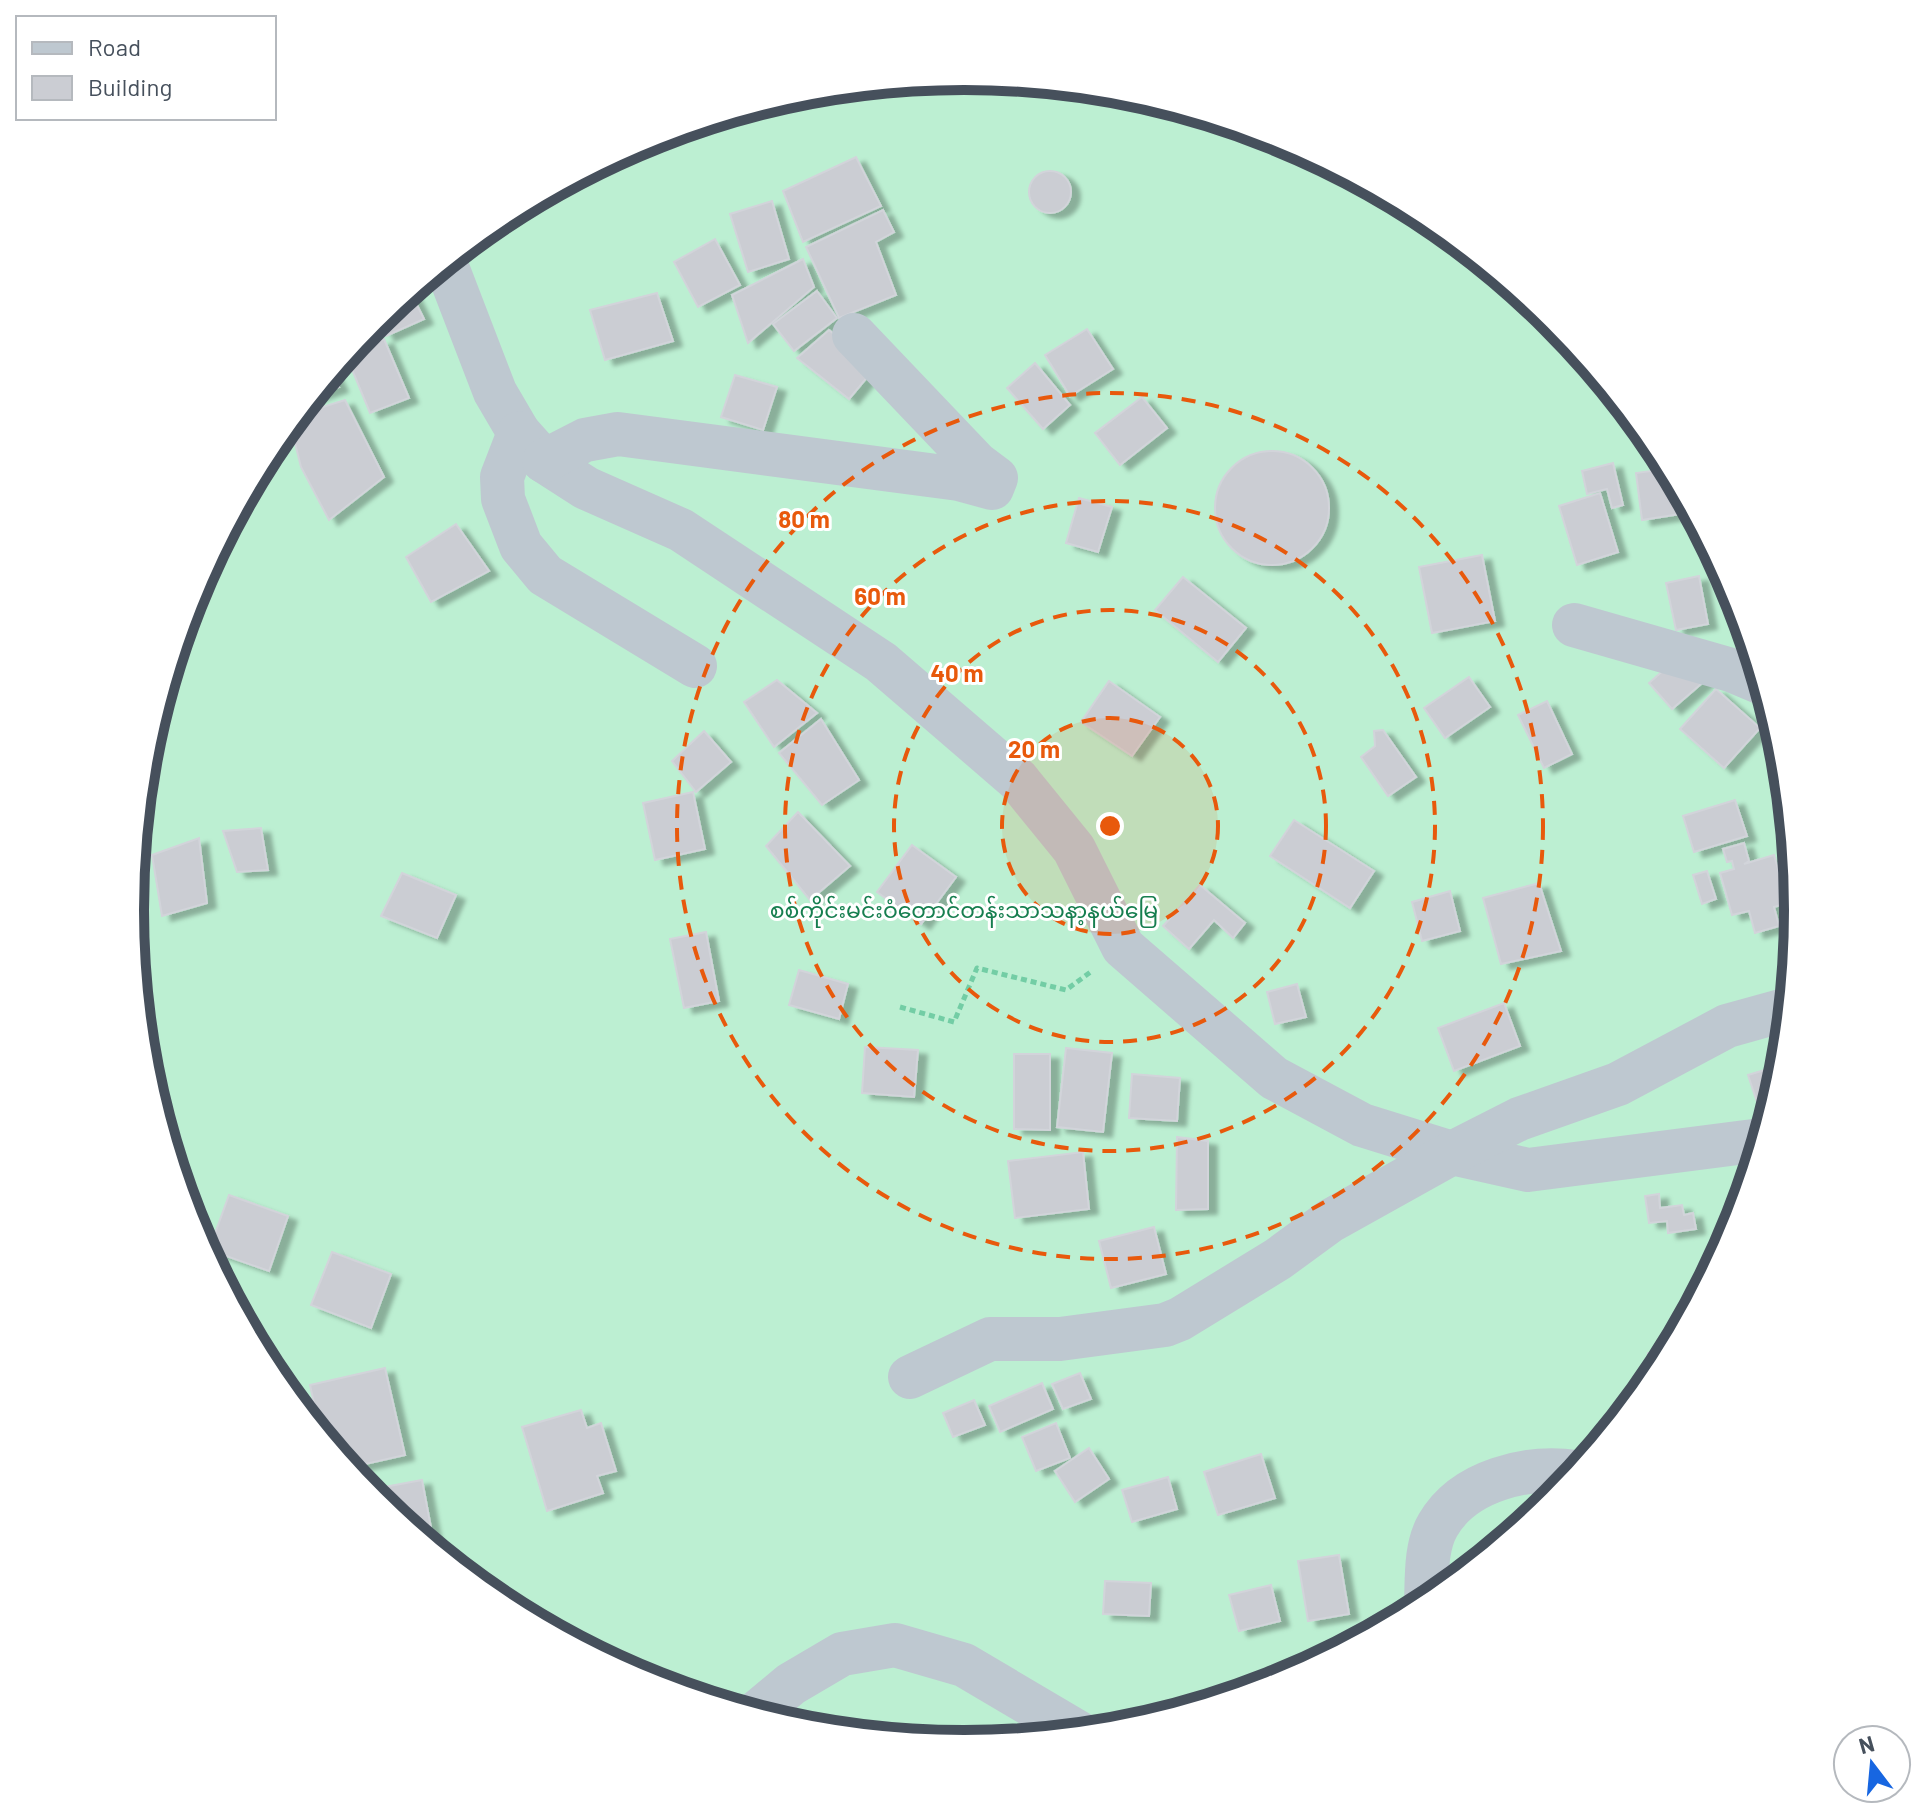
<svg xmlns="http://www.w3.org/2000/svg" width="1928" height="1820" viewBox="0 0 1928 1820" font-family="Barlow,'Noto Sans Myanmar',sans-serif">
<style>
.green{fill:#bcefd2}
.building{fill:#cbcdd3;stroke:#d2d4da;stroke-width:2;filter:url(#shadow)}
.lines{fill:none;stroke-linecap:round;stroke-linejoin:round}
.path{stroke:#73cda5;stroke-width:5;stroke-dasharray:6 4;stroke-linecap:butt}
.minor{stroke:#bec8d0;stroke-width:44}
.ring{fill:none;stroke:#e8590c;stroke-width:4;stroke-dasharray:14 10}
.labels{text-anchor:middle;stroke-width:6;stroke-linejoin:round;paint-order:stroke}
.park-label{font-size:22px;fill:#167e4f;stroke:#fff}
.rim{fill:none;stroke:#46505c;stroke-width:10}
.centre{fill:#e8590c;stroke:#fff;stroke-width:4}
.ring-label{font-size:24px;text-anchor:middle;font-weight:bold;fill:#e8590c;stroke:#fff;stroke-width:6;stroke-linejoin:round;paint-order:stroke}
</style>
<defs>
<filter id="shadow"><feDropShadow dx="9" dy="5" stdDeviation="2" flood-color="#0004"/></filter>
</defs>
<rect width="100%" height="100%" fill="#f1eeee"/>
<!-- green -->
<circle class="green" cx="964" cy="910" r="831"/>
<!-- building -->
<g class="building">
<polygon points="856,157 881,206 803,242 783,191"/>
<circle cx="1050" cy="192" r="21"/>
<polygon points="772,201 789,259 748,272 730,214"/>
<polygon points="883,210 894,232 876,242 896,295 839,318 806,247"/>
<polygon points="715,239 740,285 698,307 674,262"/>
<polygon points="803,259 814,287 748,343 732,295"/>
<polygon points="410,291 424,319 386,336 377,318"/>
<polygon points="817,291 837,318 794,351 773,324"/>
<polygon points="657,293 673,341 605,360 590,310"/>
<polygon points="1087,329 1113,369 1070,396 1045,355"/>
<polygon points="829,330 875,368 849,399 797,358"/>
<polygon points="384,339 409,398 370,413 346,355"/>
<polygon points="1035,363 1070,405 1043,429 1007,388"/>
<polygon points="332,372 339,387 311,397"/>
<polygon points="735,375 777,387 763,430 721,417"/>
<polygon points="1142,397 1167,428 1120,465 1095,433"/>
<polygon points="345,400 384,477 329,520 301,467 290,423 297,415"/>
<circle cx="1272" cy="508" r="57"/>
<polygon points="1662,455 1693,512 1642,520 1636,473 1659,470 1657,456"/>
<polygon points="1613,463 1623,505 1612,508 1607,489 1587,494 1582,471"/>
<polygon points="1600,493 1618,552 1577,565 1559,506"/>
<polygon points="1079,498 1112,507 1098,552 1066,543"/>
<polygon points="456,524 489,571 431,602 406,557"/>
<polygon points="1482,555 1495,621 1432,633 1419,567"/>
<polygon points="1699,576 1708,624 1676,630 1666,583"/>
<polygon points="1183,577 1246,628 1218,662 1155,610"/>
<polygon points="1673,662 1708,678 1672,709 1649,683"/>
<polygon points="1469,677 1490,707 1445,738 1424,708"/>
<polygon points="777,680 817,713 774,747 744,702"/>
<polygon points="1109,681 1160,717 1132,756 1081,722"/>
<polygon points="1716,689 1760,728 1724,768 1680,729"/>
<polygon points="1547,701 1572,754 1544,768 1518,715"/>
<polygon points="821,719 859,780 822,805 779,753"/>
<polygon points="1383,730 1416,777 1388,796 1361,757 1375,746 1374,731"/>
<polygon points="704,731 731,762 696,792 672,761"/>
<polygon points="693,792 705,849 655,860 643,803"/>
<polygon points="1735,800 1747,836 1694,852 1683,816"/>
<polygon points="798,812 850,866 810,900 766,846"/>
<polygon points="1294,820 1374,871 1350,908 1270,856"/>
<polygon points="261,828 268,870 237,872 223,831"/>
<polygon points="199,838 207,903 162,916 152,855"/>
<polygon points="1744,843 1749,861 1744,864 1774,855 1788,903 1774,907 1779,926 1755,933 1749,911 1732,915 1720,873 1734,869 1732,861 1727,862 1723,849"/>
<polygon points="912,845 956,877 921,924 877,892"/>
<polygon points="1707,871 1716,899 1702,904 1693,875"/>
<polygon points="402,873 456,895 437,938 381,916"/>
<polygon points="1539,883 1561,951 1501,964 1483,898"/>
<polygon points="1200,885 1245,923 1233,938 1214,920 1189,949 1163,926"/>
<polygon points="1450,891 1460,931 1422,941 1412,902"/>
<polygon points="706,932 719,1001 684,1008 670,939"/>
<polygon points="799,970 848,984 839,1019 789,1005"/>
<polygon points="1297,984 1306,1017 1275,1024 1267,992"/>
<polygon points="1504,1003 1520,1046 1454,1071 1438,1028"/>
<polygon points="865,1047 918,1050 914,1097 862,1093"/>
<polygon points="1066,1048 1112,1053 1103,1132 1057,1127"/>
<polygon points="1014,1054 1050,1054 1050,1130 1014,1129"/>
<polygon points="1778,1066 1781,1076 1775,1096 1757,1102 1748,1075"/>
<polygon points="1132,1074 1180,1078 1177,1121 1129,1118"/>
<polygon points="1177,1137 1208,1141 1208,1209 1176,1210"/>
<polygon points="1083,1152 1089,1209 1015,1218 1008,1161"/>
<polygon points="1746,1192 1739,1216 1737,1216 1733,1194"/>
<polygon points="1659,1194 1660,1208 1682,1205 1684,1215 1693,1213 1696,1229 1668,1233 1667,1221 1649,1223 1645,1196"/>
<polygon points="229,1195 288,1216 269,1271 209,1250"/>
<polygon points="1154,1227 1166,1274 1111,1288 1099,1241"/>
<polygon points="332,1252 391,1274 371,1328 311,1305"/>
<polygon points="1670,1350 1657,1374 1651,1381 1648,1353"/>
<polygon points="385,1368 405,1455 348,1468 321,1435 310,1385"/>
<polygon points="1080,1373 1091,1399 1063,1409 1052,1384"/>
<polygon points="1042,1383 1053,1409 1000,1432 989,1406"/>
<polygon points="974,1400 985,1425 953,1437 943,1413"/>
<polygon points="581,1410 587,1428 601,1423 616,1471 597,1476 603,1493 547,1511 522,1427"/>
<polygon points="1056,1423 1070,1458 1036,1471 1022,1437"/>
<polygon points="1089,1448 1109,1479 1075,1502 1055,1471"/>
<polygon points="1261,1454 1275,1498 1218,1515 1204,1472"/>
<polygon points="1168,1477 1177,1509 1132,1522 1122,1490"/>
<polygon points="422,1480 435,1549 383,1506 379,1488"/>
<polygon points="1339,1555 1349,1614 1308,1621 1298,1561"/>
<polygon points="1105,1581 1151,1583 1149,1616 1103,1614"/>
<polygon points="1271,1585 1280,1621 1239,1631 1229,1595"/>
</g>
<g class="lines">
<!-- path -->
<polyline class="path" points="900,1007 954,1022 977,968 1066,990 1092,971"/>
<!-- minor -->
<g class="minor">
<polyline points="445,262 495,392 519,433 544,461 586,488 681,530 881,662 1018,780 1074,849 1123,947 1274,1078 1362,1125 1452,1153 1528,1170 1761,1140"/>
<polyline points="519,433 502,477 503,499 521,546 545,575 695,666"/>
<polyline points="544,461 585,440 618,434 959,479 992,488 996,478 976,463 854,335"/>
<polyline points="1574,625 1731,670 1762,683"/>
<polyline points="910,1377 990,1339 1060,1339 1165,1325 1180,1319 1278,1259 1330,1221 1452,1153 1519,1119 1618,1084 1727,1026 1788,1009"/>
<path d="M1426,1604C1427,1579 1425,1547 1438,1525C1464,1480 1528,1465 1576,1472"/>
<polyline points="755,1714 791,1684 842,1654 895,1645 964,1665 1079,1733"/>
</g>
</g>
<!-- distance rings -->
<circle cx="1110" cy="826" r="108" fill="#e8590c" fill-opacity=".12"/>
<g class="ring">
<circle cx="1110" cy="826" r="108"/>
<circle cx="1110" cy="826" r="216"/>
<circle cx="1110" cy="826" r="325"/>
<circle cx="1110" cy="826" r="433"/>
</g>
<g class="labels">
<!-- park labels -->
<g class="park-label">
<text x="964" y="918">စစ်ကိုင်းမင်းဝံတောင်တန်းသာသနာ့နယ်မြေ</text>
</g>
</g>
<!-- crop -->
<path d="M0 0H1928V1820H0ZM144 910a820 820 0 1 1 1640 0a820 820 0 1 1-1640 0Z" fill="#fff" fill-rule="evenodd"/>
<path class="rim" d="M144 910a820 820 0 1 1 1640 0a820 820 0 1 1-1640 0Z"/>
<circle cx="1110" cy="826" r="12" class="centre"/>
<g class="ring-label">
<text x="804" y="528">80 m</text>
<text x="880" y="605">60 m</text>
<text x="957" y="682">40 m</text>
<text x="1034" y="758">20 m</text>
</g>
<!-- legend -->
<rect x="16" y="16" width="260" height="104" fill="#ffffff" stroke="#b5b9be" stroke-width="2"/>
<rect x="32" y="42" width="40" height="12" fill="#bec8d0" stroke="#b5b9be" stroke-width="2"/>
<text x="88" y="56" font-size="24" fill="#46505c">Road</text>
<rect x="32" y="76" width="40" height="24" fill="#cbcdd3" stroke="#b5b9be" stroke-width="2"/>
<text x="88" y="96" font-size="24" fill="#46505c">Building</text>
<!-- north arrow -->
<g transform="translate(1872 1764) rotate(344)"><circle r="38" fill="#ffffff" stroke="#b5b9be" stroke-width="2"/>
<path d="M0-6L14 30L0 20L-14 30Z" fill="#1766e1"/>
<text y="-12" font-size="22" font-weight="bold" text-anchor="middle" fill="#46505c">N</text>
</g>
</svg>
